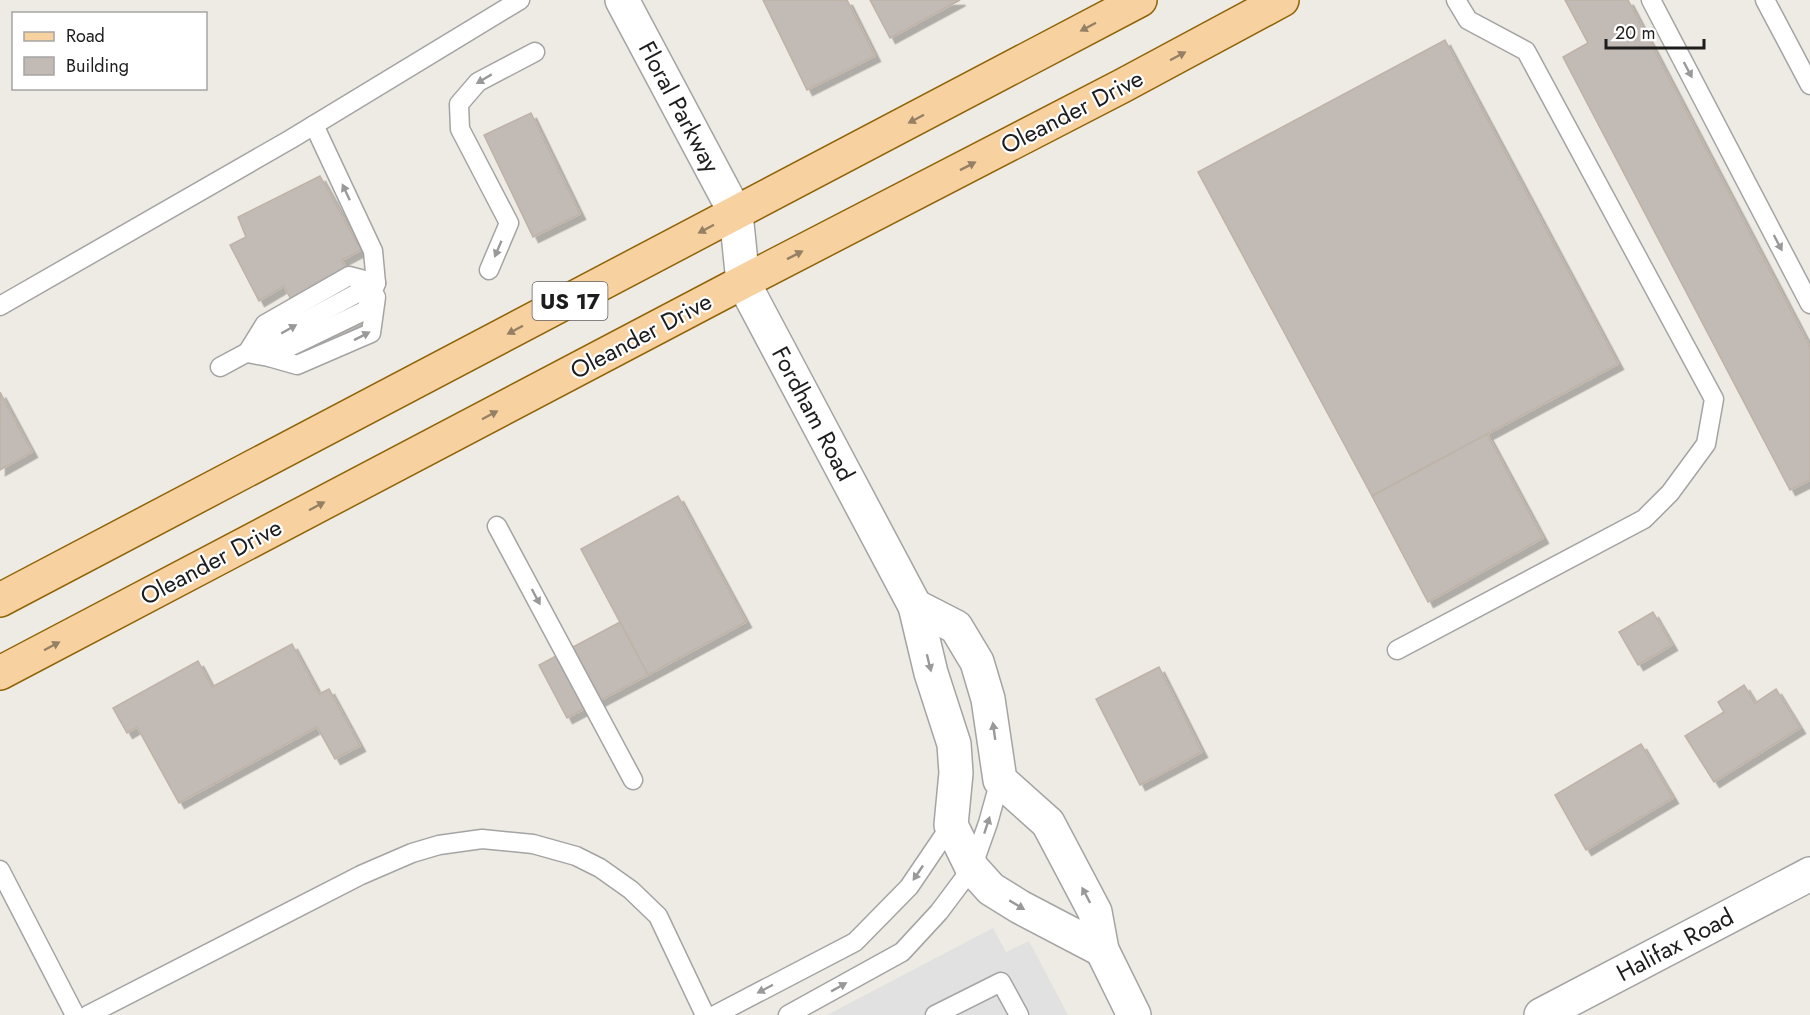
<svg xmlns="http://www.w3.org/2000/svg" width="1810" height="1015" viewBox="0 0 1810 1015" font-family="Jost,sans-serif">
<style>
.parking{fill:#e1e1e1}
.building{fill:#c2bab4;stroke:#bfb2a7;stroke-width:1.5;filter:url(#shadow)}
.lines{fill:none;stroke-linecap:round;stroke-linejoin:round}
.lane-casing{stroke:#a4a4a4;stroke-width:21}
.street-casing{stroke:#a4a4a4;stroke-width:36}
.primary-casing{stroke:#906307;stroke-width:36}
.lane{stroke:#fff;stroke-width:18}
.street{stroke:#fff;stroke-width:33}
.primary{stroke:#f7d1a0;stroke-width:33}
.oneway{fill:#958065}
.oneway2{fill:#999}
.labels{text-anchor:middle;stroke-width:4.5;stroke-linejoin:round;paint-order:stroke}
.shield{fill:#fff;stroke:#616161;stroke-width:1.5}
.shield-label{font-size:22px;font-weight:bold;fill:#1d1d1d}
.street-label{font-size:24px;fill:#1d1d1d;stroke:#fff}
</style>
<defs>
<filter id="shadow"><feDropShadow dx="5.5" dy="5.5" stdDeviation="0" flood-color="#0004"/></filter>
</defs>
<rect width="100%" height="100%" fill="#eeebe4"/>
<!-- parking -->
<polygon class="parking" points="993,928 1006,952 1029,941 1068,1015 827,1015"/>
<!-- building -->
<g class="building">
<polygon points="763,0 847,0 875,56 807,90"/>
<polygon points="870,0 960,0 890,38"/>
<polygon points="1565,0 1628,0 1810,347 1810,480 1790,490 1563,57 1588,43"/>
<polygon points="1445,40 1618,364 1372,496 1198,172"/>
<polygon points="531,113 580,214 533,237 484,135"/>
<polygon points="320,176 361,250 342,260 370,319 315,346 284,286 259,301 230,245 246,237 238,217"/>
<polygon points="0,392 32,452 0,470"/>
<polygon points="1487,434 1543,538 1428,602 1372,496"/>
<polygon points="678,496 746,622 648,675 581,549"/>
<polygon points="1653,612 1672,645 1638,665 1619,632"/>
<polygon points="620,622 648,675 567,718 539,665"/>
<polygon points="292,644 319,694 329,689 360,746 335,759 317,727 179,803 137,727 127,733 113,708 198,661 212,687"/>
<polygon points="1159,667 1202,752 1140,785 1096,699"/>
<polygon points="1744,685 1755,703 1776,689 1800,728 1714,782 1685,736 1724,712 1718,702"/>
<polygon points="1641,744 1673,798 1586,850 1555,795"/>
</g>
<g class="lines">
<defs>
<g id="lane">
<polyline points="1651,0 1810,304"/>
<polyline points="1765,0 1810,85"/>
<polyline points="489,270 509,223 460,129 459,104 478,82 535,52"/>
<polygon points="349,276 376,283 366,310 269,357 247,353 265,324"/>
<polyline points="0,306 291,139 520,0"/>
<polyline points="269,357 297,365 371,333 376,297"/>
<polyline points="220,367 376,283 373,251 314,125"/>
<polyline points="497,526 633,780"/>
<polyline points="1397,650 1644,519 1670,493 1706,444 1714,399 1526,51 1468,20 1456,0"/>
<polyline points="0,870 75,1015"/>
<polyline points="88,1015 361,875 412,853 439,845 482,839 533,844 576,856 600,868 631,890 658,916 705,1015"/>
<polyline points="715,1015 855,942 909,887 951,825"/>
<polyline points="788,1015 902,952 939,912 972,868 988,823 1000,780"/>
<polyline points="935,1015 1001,982 1019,1015"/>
</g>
<g id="street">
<polyline points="622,0 736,214 743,282 915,606 931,673 954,744 956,773 951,825 972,868 991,889 1020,907 1102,950"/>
<polyline points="915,606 956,627 977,662 988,699 1000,780 1048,823 1095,912 1102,950 1134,1015"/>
<polyline points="1541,1015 1810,874"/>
</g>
<g id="primary">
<polyline points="0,600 1140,0"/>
<polyline points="0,673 743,282 1122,86 1282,0"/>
</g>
</defs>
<!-- lane casing -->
<use href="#lane" class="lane-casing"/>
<!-- street casing -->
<use href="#street" class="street-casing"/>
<!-- primary casing -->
<use href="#primary" class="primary-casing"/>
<!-- lane -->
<use href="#lane" class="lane"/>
<!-- street -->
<use href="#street" class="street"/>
<!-- primary -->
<use href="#primary" class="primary"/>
</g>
<!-- one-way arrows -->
<defs><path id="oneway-solid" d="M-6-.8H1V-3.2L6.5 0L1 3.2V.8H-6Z" transform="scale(1.5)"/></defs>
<g class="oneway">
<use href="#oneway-solid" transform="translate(1088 27) rotate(152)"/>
<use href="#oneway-solid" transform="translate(1178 56) rotate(-28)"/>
<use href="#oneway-solid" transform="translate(916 119) rotate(152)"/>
<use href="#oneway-solid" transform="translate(968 166) rotate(-27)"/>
<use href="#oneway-solid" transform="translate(706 229) rotate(152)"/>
<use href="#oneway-solid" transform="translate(795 255) rotate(-27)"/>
<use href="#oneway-solid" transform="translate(515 330) rotate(152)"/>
<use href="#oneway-solid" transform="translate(490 415) rotate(-28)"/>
<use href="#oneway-solid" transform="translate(317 506) rotate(-28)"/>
<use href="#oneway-solid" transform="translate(52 646) rotate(-28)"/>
</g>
<g class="oneway2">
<use href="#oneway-solid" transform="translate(1688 70) rotate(62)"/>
<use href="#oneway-solid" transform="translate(484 79) rotate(149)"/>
<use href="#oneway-solid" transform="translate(346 192) rotate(-115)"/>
<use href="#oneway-solid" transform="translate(1778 243) rotate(62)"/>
<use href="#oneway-solid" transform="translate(498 249) rotate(113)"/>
<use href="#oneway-solid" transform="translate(289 329) rotate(-30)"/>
<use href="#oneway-solid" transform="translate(362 336) rotate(-27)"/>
<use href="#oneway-solid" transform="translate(536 597) rotate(62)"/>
<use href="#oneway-solid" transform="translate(929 663) rotate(76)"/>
<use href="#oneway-solid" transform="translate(994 731) rotate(-98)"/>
<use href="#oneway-solid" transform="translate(987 825) rotate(-72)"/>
<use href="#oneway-solid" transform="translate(918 873) rotate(124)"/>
<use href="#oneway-solid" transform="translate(1086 895) rotate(-118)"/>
<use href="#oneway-solid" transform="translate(1017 905) rotate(31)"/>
<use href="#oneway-solid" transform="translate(839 987) rotate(-29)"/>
<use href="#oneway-solid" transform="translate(765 989) rotate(152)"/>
</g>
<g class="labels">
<!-- shield labels -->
<rect class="shield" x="532.5" y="282" width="75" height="38" rx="4.5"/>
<g class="shield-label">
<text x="570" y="309">US 17</text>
</g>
<!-- street labels -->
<g class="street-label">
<text transform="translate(679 107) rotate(62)" y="8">Floral Parkway</text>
<text transform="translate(1072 112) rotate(-27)" y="8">Oleander Drive</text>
<text transform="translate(641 336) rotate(-28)" y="8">Oleander Drive</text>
<text transform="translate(813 414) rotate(62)" y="8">Fordham Road</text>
<text transform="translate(211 562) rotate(-28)" y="8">Oleander Drive</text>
<text transform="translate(1675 945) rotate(-28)" y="8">Halifax Road</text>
</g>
</g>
<!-- legend -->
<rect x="12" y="12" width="195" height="78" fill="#ffffff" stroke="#a5a5a5" stroke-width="1.5"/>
<rect x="24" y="32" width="30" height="9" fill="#f7d1a0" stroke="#a5a5a5" stroke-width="1.5"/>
<text x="66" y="42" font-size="18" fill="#1d1d1d">Road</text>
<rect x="24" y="57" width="30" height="18" fill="#c2bab4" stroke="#a5a5a5" stroke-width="1.5"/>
<text x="66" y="72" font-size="18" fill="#1d1d1d">Building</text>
<!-- scale -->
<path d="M1606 39v9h98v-9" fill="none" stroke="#1d1d1d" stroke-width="3"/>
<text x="1615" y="39" font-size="18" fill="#1d1d1d" stroke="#ffffff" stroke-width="4.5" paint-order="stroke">20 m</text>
</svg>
